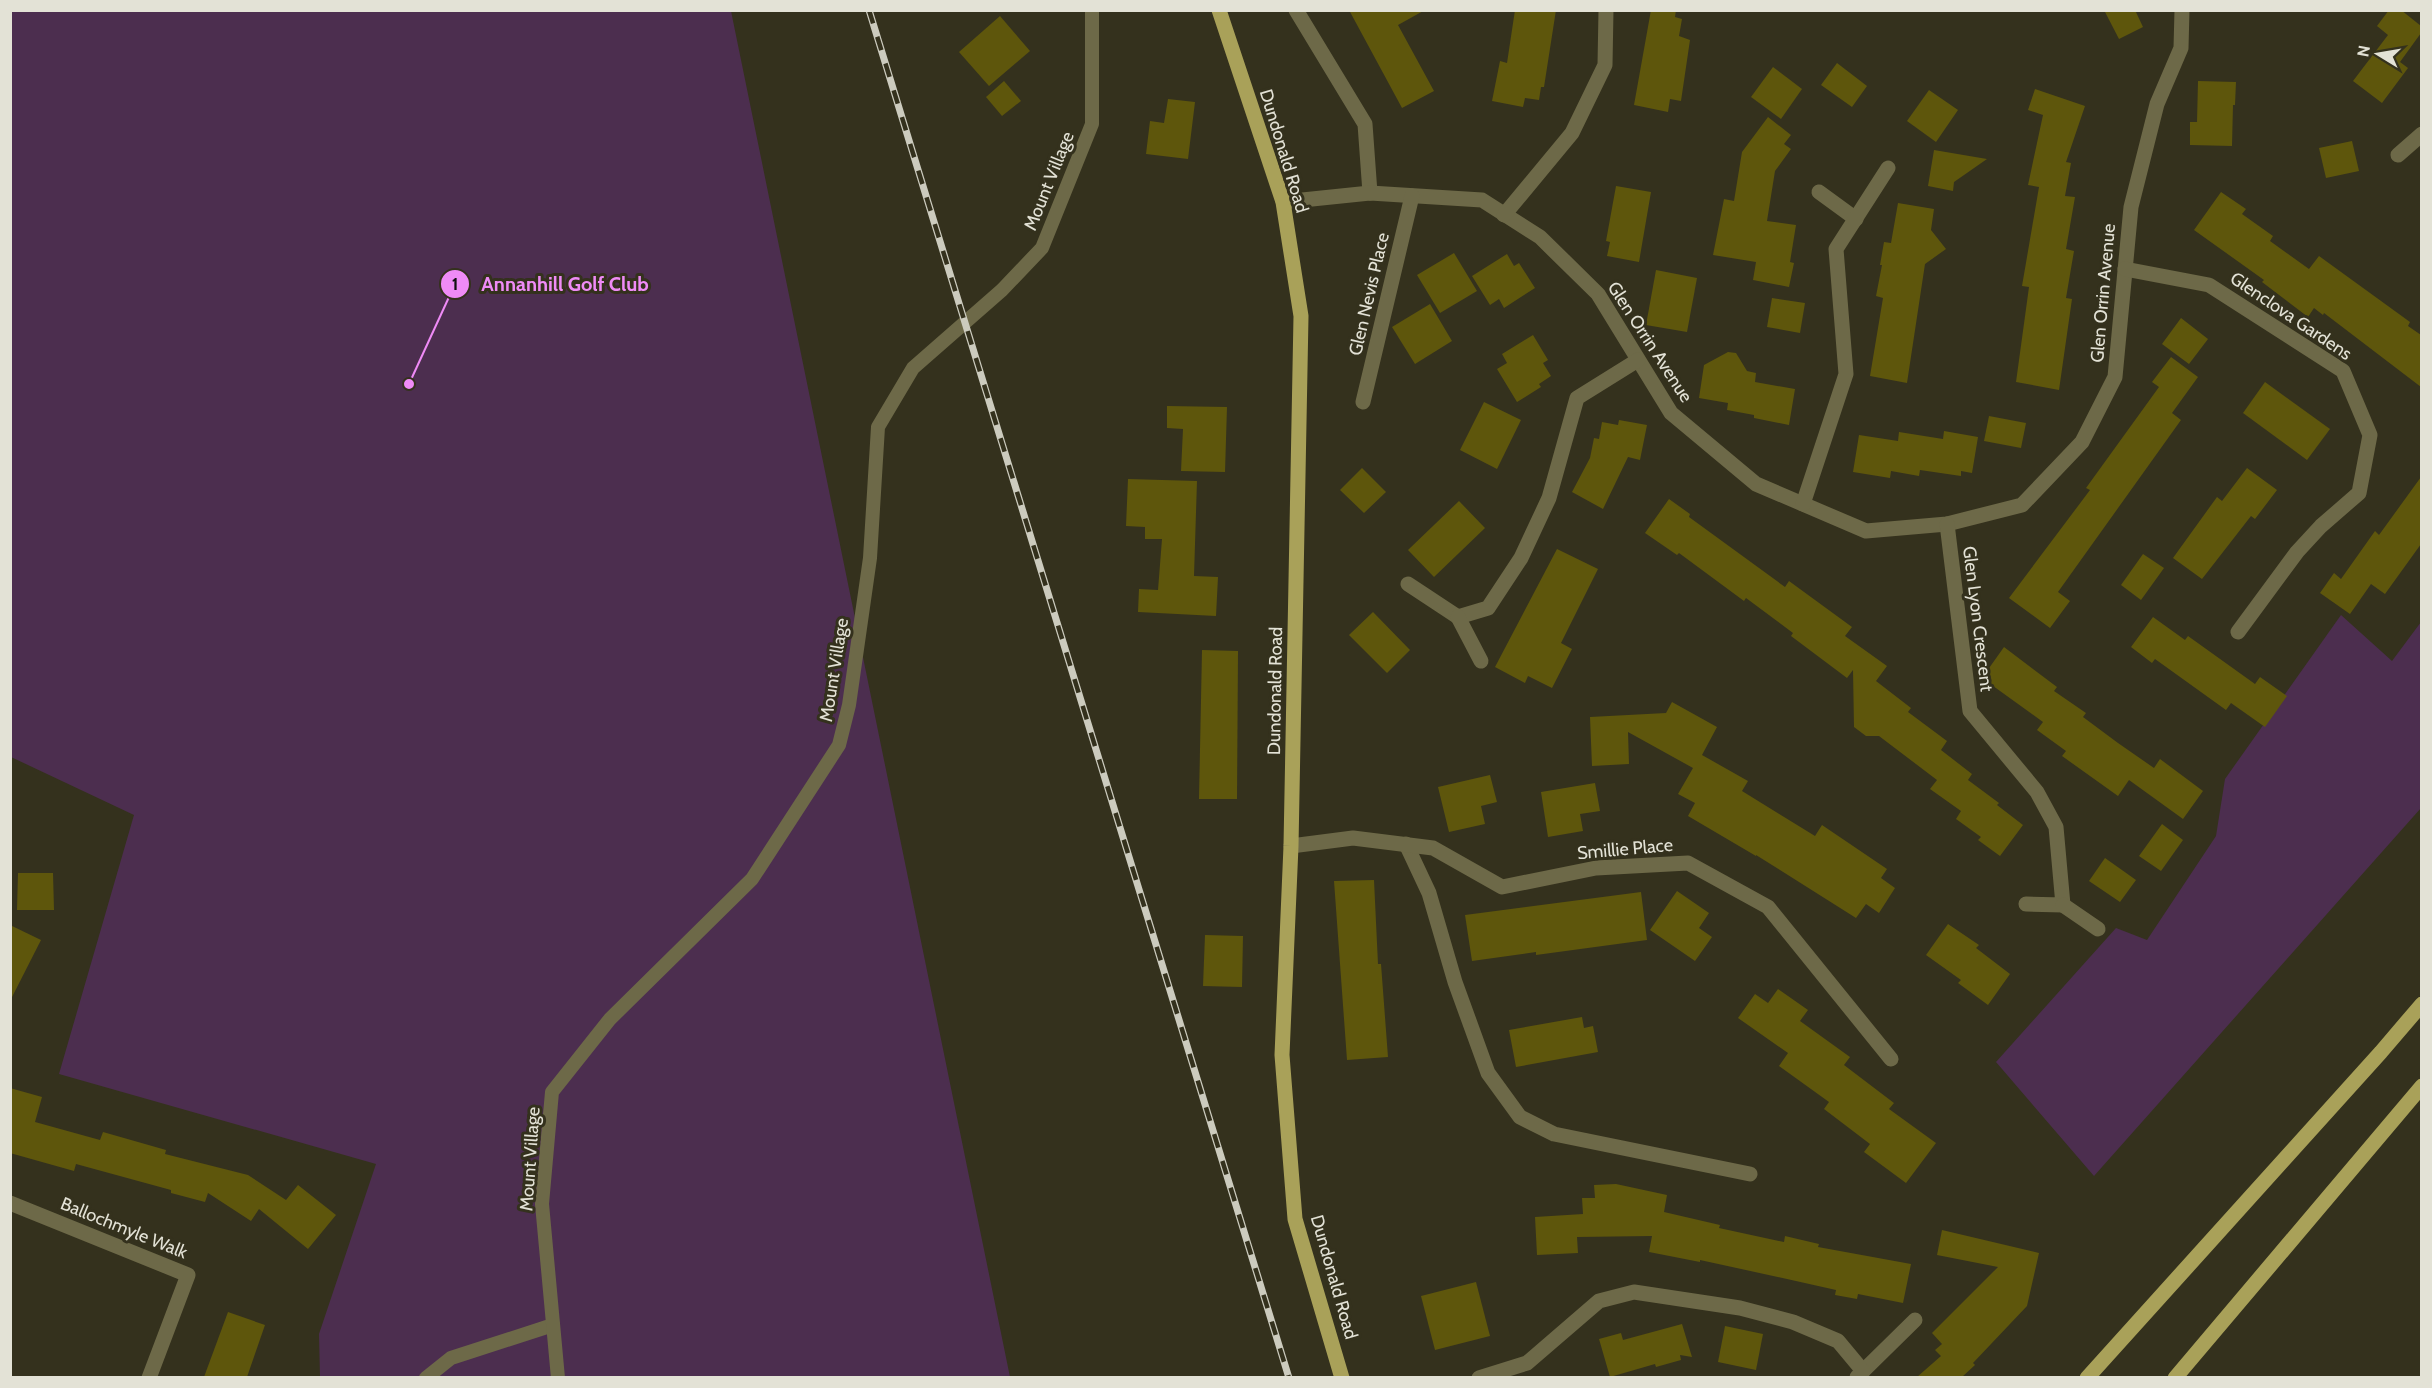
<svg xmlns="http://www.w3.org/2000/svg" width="2432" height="1388" viewBox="0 0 2432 1388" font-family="Cabin,sans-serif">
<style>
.green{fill:#4c2e4f}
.building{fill:#5e560c}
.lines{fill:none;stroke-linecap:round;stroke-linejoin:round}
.lane{stroke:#6d6948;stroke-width:14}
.street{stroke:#6d6948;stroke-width:15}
.primary{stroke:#a9a159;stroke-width:15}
.rail-casing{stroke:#cccbbe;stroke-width:7}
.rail{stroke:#34311d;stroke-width:4.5;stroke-dasharray:14;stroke-linecap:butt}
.labels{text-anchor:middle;stroke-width:6;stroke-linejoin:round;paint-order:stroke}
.street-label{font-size:18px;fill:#e3e2d6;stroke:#34311d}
.leader{fill:none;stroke:#ef8bf6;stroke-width:2}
.callout-dot{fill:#ef8bf6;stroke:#34311d;stroke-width:2}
.mark-label{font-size:18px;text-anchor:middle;font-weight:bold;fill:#111}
.callout-label{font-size:20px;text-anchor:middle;font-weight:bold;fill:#ef8bf6;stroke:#34311d;stroke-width:6;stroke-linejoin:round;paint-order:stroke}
</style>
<rect width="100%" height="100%" fill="#34311d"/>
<!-- green -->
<g class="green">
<polygon points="11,11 731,11 1010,1377 320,1377 319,1334 376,1164 59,1074 134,815 11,757"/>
<polygon points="2341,615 2392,661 2421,622 2421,808 2094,1176 1996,1062 2116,928 2147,940 2216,836 2225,779"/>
</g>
<!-- building -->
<g class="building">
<polygon points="1349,10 1425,10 1398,25 1434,91 1402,108"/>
<polygon points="1515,10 1556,10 1544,87 1541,87 1539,100 1525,98 1523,107 1492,101 1500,61 1507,63"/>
<polygon points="1651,10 1676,10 1675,17 1682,19 1679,36 1690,40 1681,101 1670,99 1668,112 1634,105"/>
<polygon points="2104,10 2135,10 2143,27 2119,39"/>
<polygon points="2389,10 2401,10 2421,26 2421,33 2400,62 2408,68 2382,103 2353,81 2388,35 2377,26"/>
<polygon points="1000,16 1030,51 989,86 959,52"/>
<polygon points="1837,63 1867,86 1852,107 1821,85"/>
<polygon points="1773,67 1802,89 1781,119 1751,97"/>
<polygon points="1004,81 1021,101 1002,116 986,97"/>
<polygon points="2198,81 2236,82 2235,105 2233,105 2232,146 2190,145 2190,122 2197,122"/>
<polygon points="2035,89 2085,106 2066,162 2071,163 2065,196 2075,197 2066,249 2074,251 2066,298 2072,299 2059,390 2016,382 2029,287 2022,286 2039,187 2028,185 2043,115 2028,110"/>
<polygon points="1929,90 1958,110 1936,142 1907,121"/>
<polygon points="1168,99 1195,102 1188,159 1146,154 1150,121 1164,123"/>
<polygon points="1768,117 1791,135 1784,144 1791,149 1775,171 1767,221 1796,225 1790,262 1794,263 1789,287 1753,280 1756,262 1713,255 1724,199 1734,201 1742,152"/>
<polygon points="2352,141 2359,171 2326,178 2319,148"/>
<polygon points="1934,150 1987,159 1954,182 1953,191 1928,186"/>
<polygon points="1616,186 1651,192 1639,262 1607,256 1610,242 1606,241"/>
<polygon points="2221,192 2246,209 2242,214 2273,236 2270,241 2309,269 2319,256 2410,322 2408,326 2421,335 2421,387 2324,313 2323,315 2314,308 2308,317 2262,282 2264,280 2194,230"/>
<polygon points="1898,203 1934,209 1931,230 1946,249 1925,264 1907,383 1870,376 1883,298 1876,296 1882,265 1880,265 1884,242 1891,243"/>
<polygon points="1454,253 1477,291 1440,313 1417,275"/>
<polygon points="1507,254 1514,266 1519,263 1535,288 1504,308 1499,299 1490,305 1472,276"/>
<polygon points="1656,270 1697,278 1687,332 1646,325"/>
<polygon points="1772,298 1805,303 1800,333 1767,327"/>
<polygon points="1430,304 1452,341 1415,364 1392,327"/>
<polygon points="2181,318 2208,339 2189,364 2162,344"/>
<polygon points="1533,335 1548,360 1543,363 1551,376 1539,384 1541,387 1517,402 1497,369 1507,363 1502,354"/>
<polygon points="1728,352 1736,353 1747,371 1756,373 1755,382 1795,389 1789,425 1754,418 1754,415 1727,410 1728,403 1699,398 1704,365"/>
<polygon points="2171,357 2198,377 2172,413 2181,420 2058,592 2070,601 2050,628 2009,598 2090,490 2086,488 2159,387 2152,382"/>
<polygon points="2265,382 2330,429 2307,460 2243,413"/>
<polygon points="1484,402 1521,420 1497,469 1460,450"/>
<polygon points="1167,406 1227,407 1225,472 1181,471 1183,429 1167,428"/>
<polygon points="1989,416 2026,423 2021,448 1984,441"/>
<polygon points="1619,420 1647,425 1640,460 1628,457 1603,509 1572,492 1590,458 1594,438 1599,439 1602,422 1618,425"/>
<polygon points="1944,431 1978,437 1972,473 1961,471 1961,476 1920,470 1919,476 1891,471 1890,478 1853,472 1859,435 1898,441 1899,432 1943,439"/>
<polygon points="1362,468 1386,492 1364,513 1340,490"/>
<polygon points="2247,468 2277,490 2255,519 2251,516 2202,579 2173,558 2217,497 2222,501"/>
<polygon points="2421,477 2421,544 2385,594 2371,584 2350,614 2320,593 2334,573 2341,579 2375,531 2379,535"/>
<polygon points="1128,479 1197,481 1194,576 1218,577 1216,616 1138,612 1139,589 1158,590 1162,539 1145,539 1145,527 1126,526"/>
<polygon points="1669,499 1690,514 1689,517 1785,587 1789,581 1852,627 1845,636 1887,666 1876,681 1911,708 1908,712 1947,741 1941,750 1972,774 1968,780 1999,803 1997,805 2023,825 2000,856 1978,840 1981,837 1956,819 1961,811 1930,789 1937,780 1879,736 1866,736 1854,727 1853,670 1847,678 1791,636 1793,633 1746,598 1744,601 1679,553 1677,555 1645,533"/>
<polygon points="1459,501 1485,528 1434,577 1408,550"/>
<polygon points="1557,549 1598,569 1561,643 1572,649 1552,688 1528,676 1525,683 1495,667"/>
<polygon points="2143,554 2164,568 2141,600 2121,585"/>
<polygon points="1373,612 1410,650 1387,673 1349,635"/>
<polygon points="2153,617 2185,640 2188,636 2255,684 2260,677 2287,696 2265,727 2231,703 2226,710 2155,659 2152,663 2131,647"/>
<polygon points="2004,647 2057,687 2054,691 2086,713 2083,717 2118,743 2154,768 2160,759 2203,791 2183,819 2129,780 2118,796 2062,756 2066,751 2037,730 2043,722 1982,678"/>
<polygon points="1202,650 1238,651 1237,799 1199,799"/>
<polygon points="1672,702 1717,727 1702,755 1748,781 1742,791 1815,836 1822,825 1887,869 1881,878 1895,888 1879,913 1866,904 1856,918 1756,855 1756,856 1688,816 1695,803 1678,794 1693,768 1628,732 1629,764 1592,766 1590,717 1666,713"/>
<polygon points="1490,775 1497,802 1481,806 1485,824 1449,832 1438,787"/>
<polygon points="1595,783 1600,811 1580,814 1583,831 1548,837 1541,792"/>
<polygon points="2162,824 2183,840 2161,871 2139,856"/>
<polygon points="2105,858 2136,880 2120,902 2089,881"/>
<polygon points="18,873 53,873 54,910 17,910"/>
<polygon points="1374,880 1378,964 1381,964 1388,1057 1347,1060 1334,881"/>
<polygon points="1677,891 1709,913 1699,928 1712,937 1695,961 1650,930"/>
<polygon points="1641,892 1647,940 1536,955 1536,952 1472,961 1465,915"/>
<polygon points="1948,924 1979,945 1976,948 2010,974 1988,1005 1958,983 1961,980 1926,955"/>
<polygon points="10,925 41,940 10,1001"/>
<polygon points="1205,935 1243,936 1242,987 1203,986"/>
<polygon points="1778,989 1808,1010 1800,1021 1850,1057 1844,1065 1894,1103 1889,1109 1936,1143 1906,1183 1864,1152 1870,1144 1824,1109 1829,1102 1779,1066 1788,1053 1738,1018 1755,994 1768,1003"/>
<polygon points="1582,1017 1584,1028 1593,1026 1598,1052 1516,1067 1509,1030"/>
<polygon points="10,1088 42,1097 35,1122 100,1140 103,1132 166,1150 165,1154 248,1175 286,1200 298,1185 336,1215 308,1249 259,1209 251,1221 208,1193 205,1202 171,1193 171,1190 76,1164 74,1171 10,1153"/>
<polygon points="1616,1184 1667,1195 1664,1212 1720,1225 1719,1228 1784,1242 1785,1236 1819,1244 1818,1247 1911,1264 1903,1303 1858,1294 1857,1299 1835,1295 1836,1290 1787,1279 1700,1260 1700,1262 1649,1252 1652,1236 1577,1237 1578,1253 1537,1255 1535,1217 1583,1214 1582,1198 1595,1198 1594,1185"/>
<polygon points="1942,1230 2039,1253 2027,1306 1973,1363 1975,1365 1962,1377 1917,1377 1941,1356 1935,1350 1942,1344 1932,1333 1998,1267 1937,1255"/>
<polygon points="1476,1282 1490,1336 1435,1350 1421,1296"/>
<polygon points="228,1312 265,1325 247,1377 204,1377"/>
<polygon points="1682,1324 1692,1357 1680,1355 1681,1360 1656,1367 1655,1364 1610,1377 1599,1339 1621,1333 1623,1340"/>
<polygon points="1725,1326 1763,1334 1756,1370 1718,1362"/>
</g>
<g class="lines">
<!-- lane -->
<g class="lane">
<polyline points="426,1378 451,1358 553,1325"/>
<polyline points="558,1378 542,1204 552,1092 610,1019 752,879 839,745 849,705 870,558 878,427 913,368 1002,290 1042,248 1092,124 1092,10"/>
</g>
<!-- street -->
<g class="street">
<polyline points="1296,10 1365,124 1370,193"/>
<polyline points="2398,155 2422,134"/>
<polyline points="1819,192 1856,219"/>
<polyline points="1283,202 1370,193 1482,200 1540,237 1598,294 1671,413 1756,484 1866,531 1947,524 2022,505 2082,442 2115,377 2131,207 2157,104 2181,48 2182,10"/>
<polyline points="1504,215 1572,133 1605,65 1606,10"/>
<polyline points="2125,269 2209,285 2343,371 2370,435 2359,493 2321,526 2297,552 2238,632"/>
<polyline points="1363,402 1412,196"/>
<polyline points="1803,504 1846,374 1836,249 1888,168"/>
<polyline points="1947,524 1970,711 2037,792 2056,827 2063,905 2026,904"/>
<polyline points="1408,584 1458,617 1488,608 1521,558 1549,498 1577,398 1638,360"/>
<polyline points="1458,617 1481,661"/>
<polyline points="1406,844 1429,893 1455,982 1488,1073 1520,1117 1554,1134 1750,1174"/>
<polyline points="1291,846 1353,838 1433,848 1502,887 1596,868 1688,863 1768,907 1891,1059"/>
<polyline points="2063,905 2098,929"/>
<polyline points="10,1203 188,1275 149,1378"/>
<polyline points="1857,1377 1915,1320"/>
<polyline points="1479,1378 1527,1363 1599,1301 1634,1292 1740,1308 1793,1322 1838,1341 1863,1371"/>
</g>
<!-- primary -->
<g class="primary">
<polyline points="1219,10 1283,202 1301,316 1291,846 1282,1055 1295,1219 1342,1378"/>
<polyline points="2087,1378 2381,1052 2422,1004"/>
<polyline points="2175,1378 2422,1086"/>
</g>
<defs>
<polyline id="rail" points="869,10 1289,1378"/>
</defs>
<!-- rail casing -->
<use href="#rail" class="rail-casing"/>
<!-- rail -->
<use href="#rail" class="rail"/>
</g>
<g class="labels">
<!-- street labels -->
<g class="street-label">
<text transform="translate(1284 151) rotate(73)" y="6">Dundonald Road</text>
<text transform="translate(1049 181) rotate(-68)" y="6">Mount Village</text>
<text transform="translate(2103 293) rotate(-85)" y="6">Glen Orrin Avenue</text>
<text transform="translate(1369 294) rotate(-77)" y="6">Glen Nevis Place</text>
<text transform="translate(2291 316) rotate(34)" y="6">Glenclova Gardens</text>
<text transform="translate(1650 342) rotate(57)" y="6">Glen Orrin Avenue</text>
<text transform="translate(1978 619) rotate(83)" y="6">Glen Lyon Crescent</text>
<text transform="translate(834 670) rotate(-81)" y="6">Mount Village</text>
<text transform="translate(1275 691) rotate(-89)" y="6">Dundonald Road</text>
<text transform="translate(1625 849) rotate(-5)" y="6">Smillie Place</text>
<text transform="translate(530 1159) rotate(-86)" y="6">Mount Village</text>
<text transform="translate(124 1228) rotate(22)" y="6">Ballochmyle Walk</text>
<text transform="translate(1334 1277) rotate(74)" y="6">Dundonald Road</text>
</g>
</g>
<!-- callouts -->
<path class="leader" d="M409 384L455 284"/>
<g class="callout-dot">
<circle cx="409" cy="384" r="6"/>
<circle cx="455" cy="284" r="15"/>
</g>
<g class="mark-label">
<text x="455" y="290">1</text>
</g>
<g class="callout-label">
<text x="565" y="291">Annanhill Golf Club</text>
</g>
<!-- border -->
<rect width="2432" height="1388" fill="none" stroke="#e3e2d6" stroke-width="24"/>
<!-- north arrow -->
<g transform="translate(2378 54) rotate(281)" stroke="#34311d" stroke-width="4.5" paint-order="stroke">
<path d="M0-4.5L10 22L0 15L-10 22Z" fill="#e3e2d6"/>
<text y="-9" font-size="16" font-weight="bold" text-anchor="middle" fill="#e3e2d6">N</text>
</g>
</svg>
